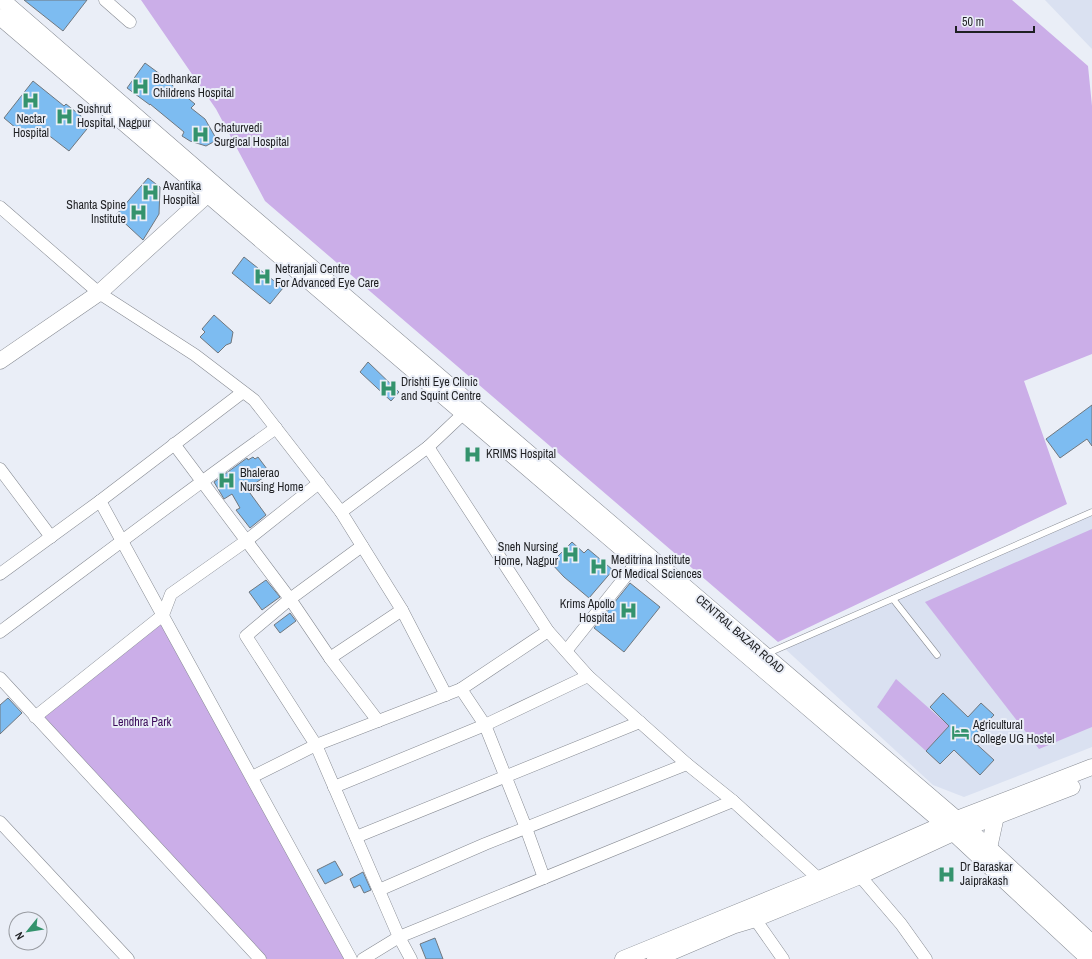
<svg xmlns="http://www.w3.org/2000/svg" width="1092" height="959" viewBox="0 0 1092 959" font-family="'Archivo Narrow',sans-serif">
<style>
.built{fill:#dae1f1}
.green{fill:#cbaee8}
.building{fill:#7dbcf1;stroke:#70777e}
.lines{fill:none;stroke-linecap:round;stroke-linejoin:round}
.lane-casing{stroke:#878b93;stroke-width:7}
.street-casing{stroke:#878b93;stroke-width:13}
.secondary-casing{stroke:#878b93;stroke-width:17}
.lane{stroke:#fff;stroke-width:6}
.street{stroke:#fff;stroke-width:12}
.secondary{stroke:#fff;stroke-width:16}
.labels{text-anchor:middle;stroke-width:4;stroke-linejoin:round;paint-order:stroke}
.poi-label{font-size:12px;fill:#1f2023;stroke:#eaeef7;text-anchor:start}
.street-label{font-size:12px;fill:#1f2023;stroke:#eaeef7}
.park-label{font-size:12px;fill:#3c0c5b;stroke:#eaeef7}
</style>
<rect width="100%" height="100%" fill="#eaeef7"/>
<!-- built -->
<g class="built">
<polygon points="1045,0 1092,0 1092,49"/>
<polygon points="1092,511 1092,747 964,797 933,785 782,646"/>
</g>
<!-- green -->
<g class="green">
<polygon points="141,0 1012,0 1088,66 1092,106 1092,354 1024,381 1067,504 778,642 265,201 216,109"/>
<polygon points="1092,529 1092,727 1039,749 925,602"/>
<polygon points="163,615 351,959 267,959 40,713"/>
<polygon points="896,679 949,726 926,751 877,707"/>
</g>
<!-- building -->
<g class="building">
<polygon points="24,0 87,0 63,31"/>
<polygon points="145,63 168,80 167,81 195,104 191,108 205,119 217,140 206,146 190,141 182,136 184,132 150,104 150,105 127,88"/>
<polygon points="33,81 64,106 66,104 91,124 69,151 38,127 29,139 4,118"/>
<polygon points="148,178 160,187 159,214 143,240 116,215"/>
<polygon points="244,257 283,288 270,304 232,273"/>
<polygon points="214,315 233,332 231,343 226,345 218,353 200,337 205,332 202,329"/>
<polygon points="368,362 399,392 391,401 360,372"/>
<polygon points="1092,405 1092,446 1087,439 1060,458 1046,439"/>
<polygon points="253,457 255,459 258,457 270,473 247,489 266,515 250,528 236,510 240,508 232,494 224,499 214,482 247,458 248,460"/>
<polygon points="572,542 584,553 588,549 613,570 589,598 564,577 551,563"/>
<polygon points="266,580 280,597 262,610 249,592"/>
<polygon points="630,583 660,607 624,652 594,628"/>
<polygon points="290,613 296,621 280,633 274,625"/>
<polygon points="943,693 968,717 981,703 994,715 971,739 994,760 980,775 954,750 940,764 926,751 949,726 930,707"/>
<polygon points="8,698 22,713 0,734 0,705"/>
<polygon points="335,861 343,875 325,884 317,870"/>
<polygon points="363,872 371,890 364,893 360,885 354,888 350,879"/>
<polygon points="435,938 443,959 426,959 420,944"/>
</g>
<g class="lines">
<defs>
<g id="lane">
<polyline points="893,599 937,655"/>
<polyline points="766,654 1092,512"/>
</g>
<g id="street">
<polyline points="105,0 130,22"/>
<polyline points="0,207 99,293 195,355 254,400 341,512 402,610 446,695"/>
<polyline points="174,444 290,599 330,658 378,721"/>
<polyline points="428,447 548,631 588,676 687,764 733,801 819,879"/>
<polyline points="0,469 51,537"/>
<polyline points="100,501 351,959"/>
<polyline points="341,512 428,447 464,413"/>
<polyline points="362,546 290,599 246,636 316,745 399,937 411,959"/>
<polyline points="0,574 100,501 243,392"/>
<path d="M0,632C92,564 183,494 276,428"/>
<polyline points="566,651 637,562"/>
<polyline points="330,658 402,610"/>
<polyline points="0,678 260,959"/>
<polyline points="461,689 485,725 526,828 544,878"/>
<polyline points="35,717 163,615 171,594 246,541 319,483"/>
<polyline points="252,777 316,745 461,689 548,631"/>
<polyline points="334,787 485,725 588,676"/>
<polyline points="0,822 128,959"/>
<polyline points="356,837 640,722"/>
<polyline points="860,876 901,924 926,959"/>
<polyline points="379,890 485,844 687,764"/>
<polyline points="755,919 783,959"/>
<polyline points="363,959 399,937 733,801"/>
</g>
<g id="secondary">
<polyline points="2,0 228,196 967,828 1092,943"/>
<polyline points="0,17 944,824 1089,959"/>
<polyline points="0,361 99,293 208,194 215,186"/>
<polyline points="989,848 996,816"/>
<polyline points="623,959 819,879 944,824 1092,767"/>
<polyline points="655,959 735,925 755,919 860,876 953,833 1072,787"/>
</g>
</defs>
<!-- lane casing -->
<use href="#lane" class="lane-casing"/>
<!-- street casing -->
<use href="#street" class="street-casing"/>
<!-- secondary casing -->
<use href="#secondary" class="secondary-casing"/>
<!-- lane -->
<use href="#lane" class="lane"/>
<!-- street -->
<use href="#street" class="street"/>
<!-- secondary -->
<use href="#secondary" class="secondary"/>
</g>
<!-- icons -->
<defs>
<symbol id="hospital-bare" viewBox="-9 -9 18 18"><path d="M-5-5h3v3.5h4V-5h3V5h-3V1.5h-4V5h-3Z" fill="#34936d" stroke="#eaeef7" stroke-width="2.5" paint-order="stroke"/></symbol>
<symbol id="hotel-bare" viewBox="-9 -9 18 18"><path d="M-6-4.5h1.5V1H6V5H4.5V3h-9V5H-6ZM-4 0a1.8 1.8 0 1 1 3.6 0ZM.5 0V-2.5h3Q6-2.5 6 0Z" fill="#34936d" stroke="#eaeef7" stroke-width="2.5" paint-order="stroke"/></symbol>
</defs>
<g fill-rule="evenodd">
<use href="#hospital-bare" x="128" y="74" width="25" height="25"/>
<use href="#hospital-bare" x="18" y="88" width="25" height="25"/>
<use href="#hospital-bare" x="52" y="104" width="25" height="25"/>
<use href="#hospital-bare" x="188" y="122" width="25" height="25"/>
<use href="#hospital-bare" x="138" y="180" width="25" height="25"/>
<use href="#hospital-bare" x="126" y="200" width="25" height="25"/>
<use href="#hospital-bare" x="250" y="264" width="25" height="25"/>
<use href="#hospital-bare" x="376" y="376" width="25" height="25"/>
<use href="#hospital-bare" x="460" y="442" width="25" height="25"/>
<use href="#hospital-bare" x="214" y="468" width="25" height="25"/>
<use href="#hospital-bare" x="558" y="542" width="25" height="25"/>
<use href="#hospital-bare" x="586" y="554" width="25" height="25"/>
<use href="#hospital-bare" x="616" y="598" width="25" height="25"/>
<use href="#hotel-bare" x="948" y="720" width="25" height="25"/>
<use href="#hospital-bare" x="934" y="862" width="25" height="25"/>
</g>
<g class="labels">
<!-- poi labels -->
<g class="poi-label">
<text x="153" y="83">Bodhankar<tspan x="153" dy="14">Childrens Hospital</tspan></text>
<text x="77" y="113">Sushrut<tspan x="77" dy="14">Hospital, Nagpur</tspan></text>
<text x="31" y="123" text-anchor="middle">Nectar<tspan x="31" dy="14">Hospital</tspan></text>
<text x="214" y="132">Chaturvedi<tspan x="214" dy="14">Surgical Hospital</tspan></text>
<text x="163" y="190">Avantika<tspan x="163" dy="14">Hospital</tspan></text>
<text x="126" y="209" text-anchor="end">Shanta Spine<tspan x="126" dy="14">Institute</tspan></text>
<text x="275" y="273">Netranjali Centre<tspan x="275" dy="14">For Advanced Eye Care</tspan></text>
<text x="401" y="386">Drishti Eye Clinic<tspan x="401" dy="14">and Squint Centre</tspan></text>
<text x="486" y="458">KRIMS Hospital</text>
<text x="240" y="477">Bhalerao<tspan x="240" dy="14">Nursing Home</tspan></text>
<text x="558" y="551" text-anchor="end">Sneh Nursing<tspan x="558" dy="14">Home, Nagpur</tspan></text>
<text x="611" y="564">Meditrina Institute<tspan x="611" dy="14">Of Medical Sciences</tspan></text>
<text x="615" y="608" text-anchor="end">Krims Apollo<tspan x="615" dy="14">Hospital</tspan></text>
<text x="973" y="729">Agricultural<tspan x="973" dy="14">College UG Hostel</tspan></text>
<text x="960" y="871">Dr Baraskar<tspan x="960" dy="14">Jaiprakash</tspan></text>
</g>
<!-- street labels -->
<g class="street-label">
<text transform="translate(740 634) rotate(41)" y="4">CENTRAL BAZAR ROAD</text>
</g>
<!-- park labels -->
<g class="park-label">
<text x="142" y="726">Lendhra Park</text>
</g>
</g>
<!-- north arrow -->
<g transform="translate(28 931) rotate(240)"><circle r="19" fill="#eaeef7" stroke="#999ca2"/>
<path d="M0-3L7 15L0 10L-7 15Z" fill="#34936d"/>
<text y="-6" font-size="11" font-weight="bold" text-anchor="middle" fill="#1f2023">N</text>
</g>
<!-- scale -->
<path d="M956 26v6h78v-6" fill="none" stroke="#1f2023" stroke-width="2"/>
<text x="962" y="26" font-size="12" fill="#1f2023" stroke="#eaeef7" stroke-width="3" paint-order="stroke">50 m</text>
</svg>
